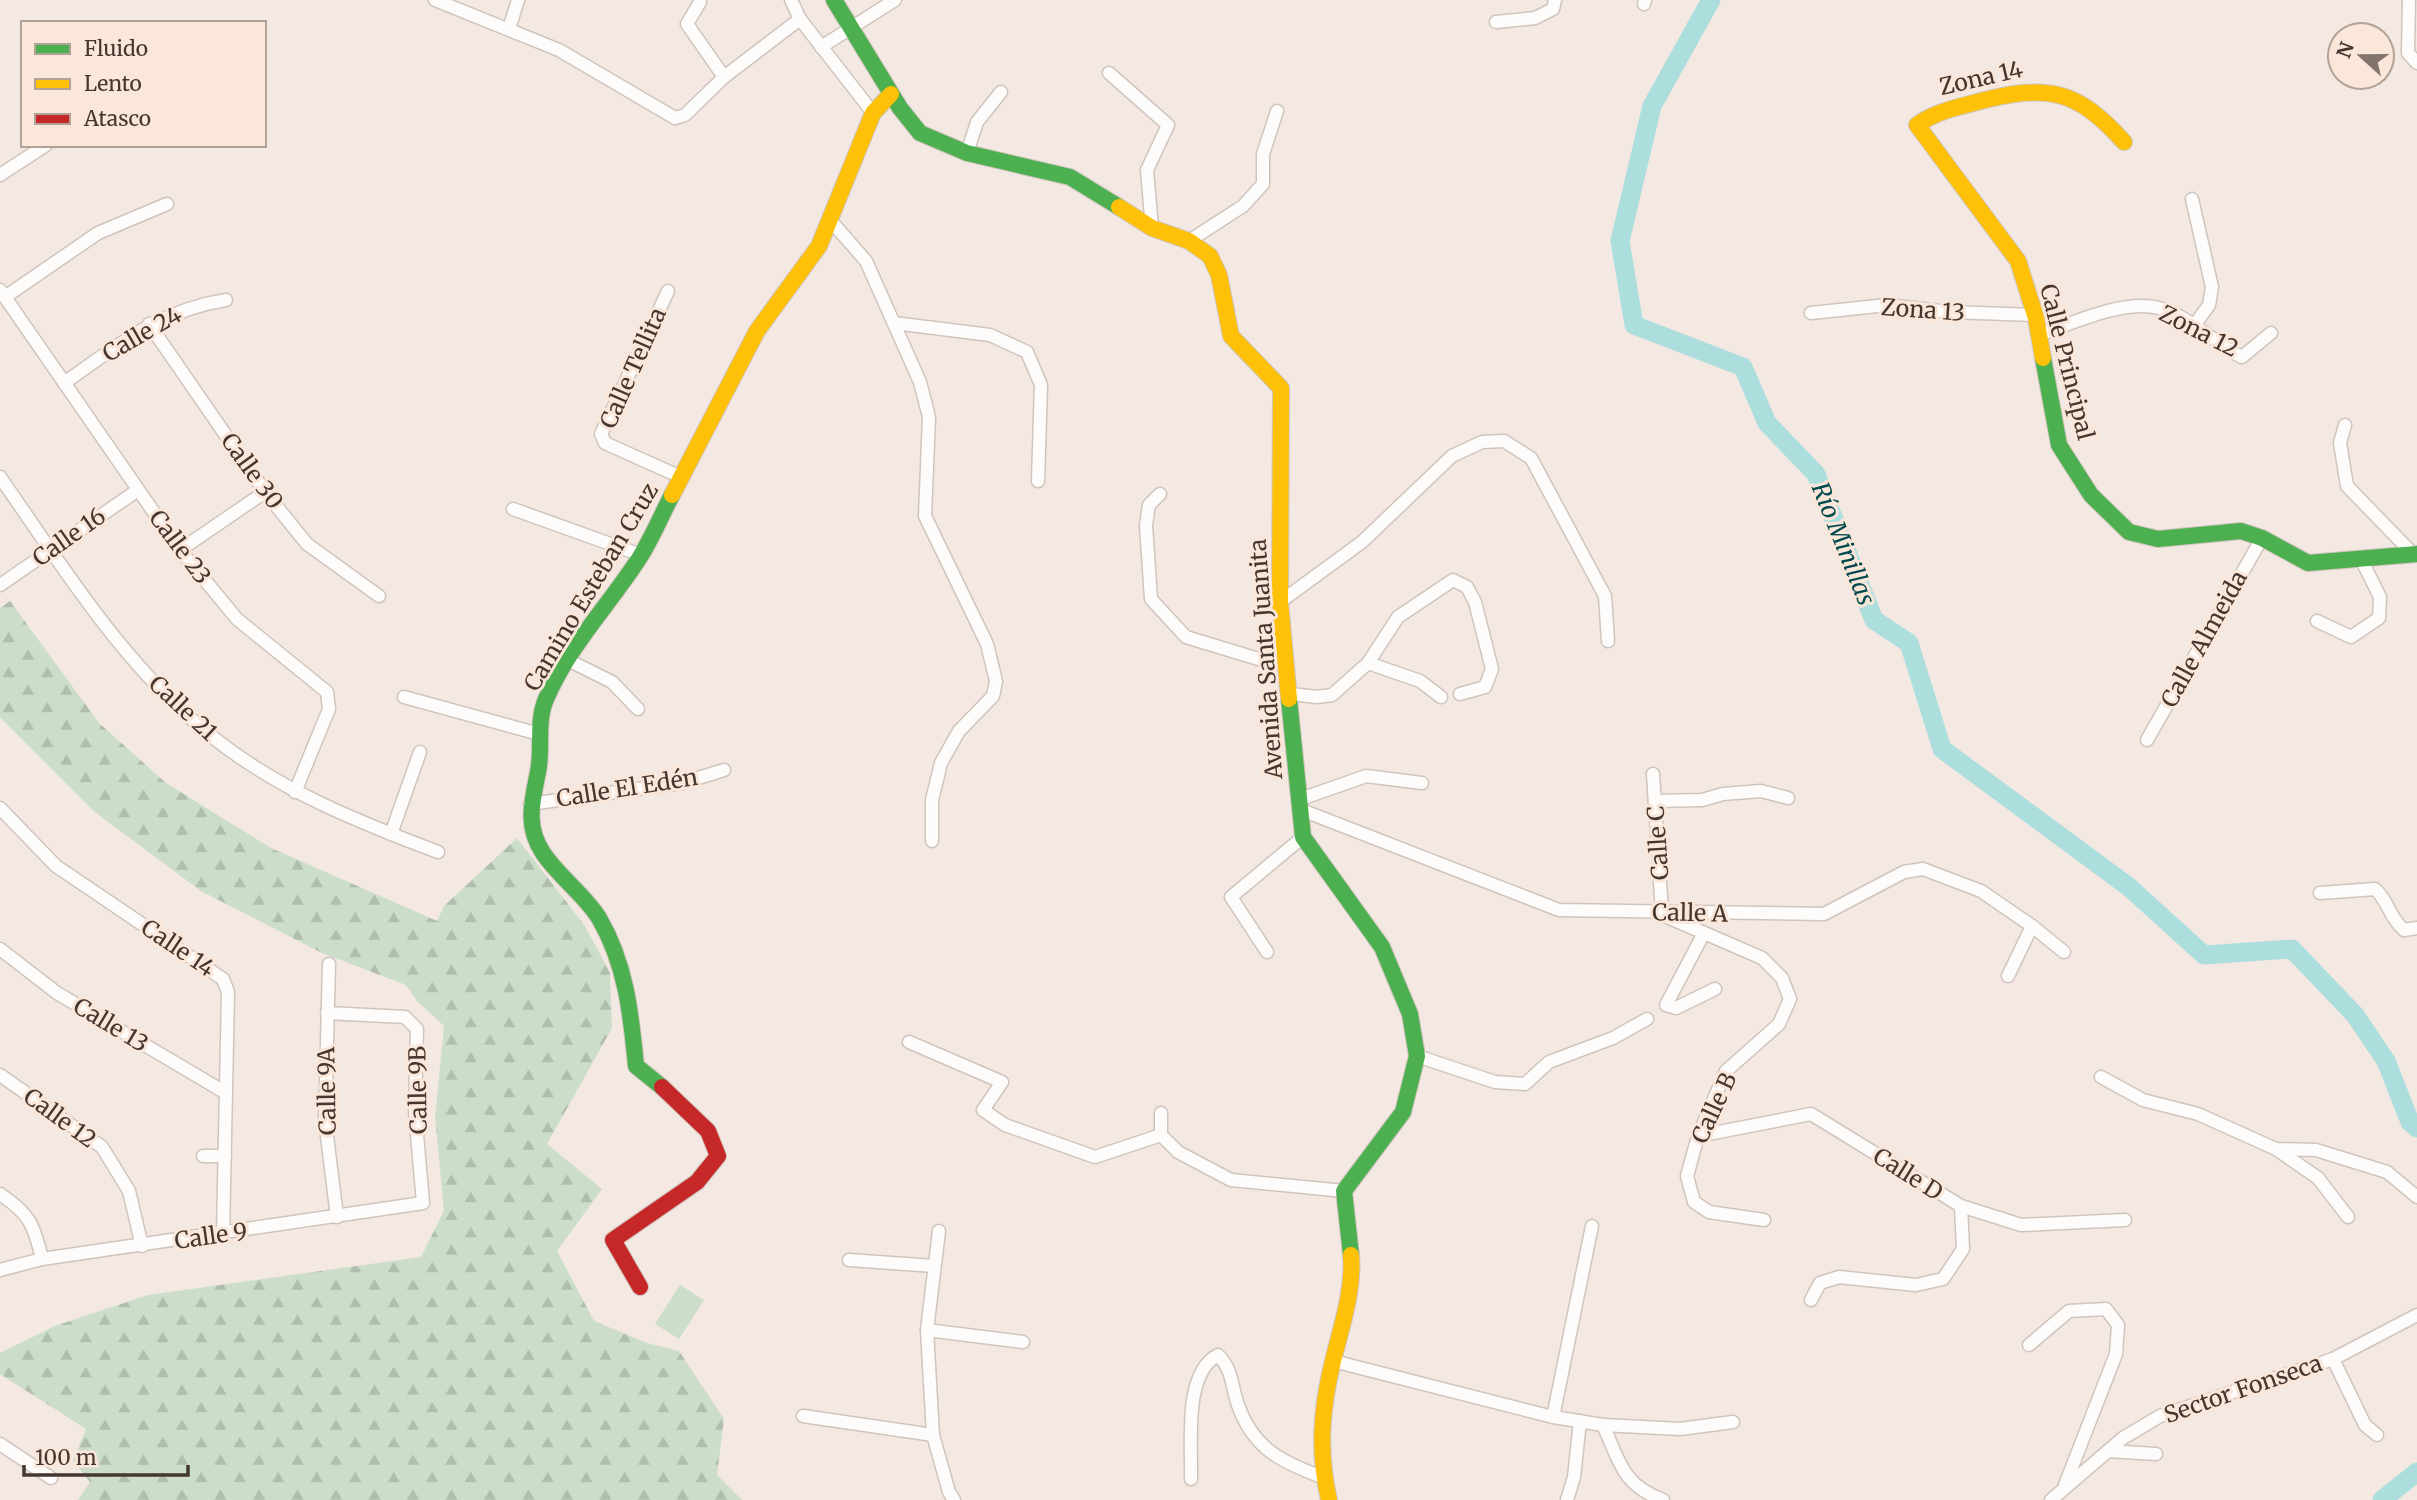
<svg xmlns="http://www.w3.org/2000/svg" width="2417" height="1500" viewBox="0 0 2417 1500" font-family="Merriweather,serif">
<style>
.forest{fill:url(#forest-firs)}
.pitch{fill:#ccdec9}
.lines{fill:none;stroke-linecap:round;stroke-linejoin:round}
.river{stroke:#acdede;stroke-width:19}
.street-casing{stroke:#d0c5bd;stroke-width:15}
.fast-casing{stroke:#d0c5bd;stroke-width:18}
.slow-casing{stroke:#d0c5bd;stroke-width:18}
.jam-casing{stroke:#d0c5bd;stroke-width:18}
.street{stroke:#fdfcfb;stroke-width:12}
.fast{stroke:#4caf50;stroke-width:16}
.slow{stroke:#ffc107;stroke-width:16}
.jam{stroke:#c62828;stroke-width:16}
.labels{text-anchor:middle;stroke-width:6;stroke-linejoin:round;paint-order:stroke}
.street-label{font-size:23px;fill:#44372f;stroke:#fbe7da}
.water-label{font-size:24px;font-style:italic;fill:#004a4d;stroke:#fbe7da}
</style>
<defs>
<pattern id="forest-firs" width="22" height="20" patternUnits="userSpaceOnUse" patternTransform="scale(1.75)"><rect width="22" height="20" fill="#ccdec9"/><path d="M5 1l3.5 6h-7zM16 11l3.5 6h-7z" fill="#b0bfad"/></pattern>
</defs>
<rect width="100%" height="100%" fill="#f3e8e2"/>
<!-- forest -->
<polygon class="forest" points="10,601 99,723 166,783 271,848 437,921 444,906 517,838 585,926 610,973 612,1028 547,1144 602,1189 557,1251 594,1321 647,1343 679,1351 724,1419 717,1475 742,1500 78,1500 90,1482 73,1461 86,1429 0,1374 0,1353 55,1326 148,1295 421,1257 444,1211 435,1117 444,1026 417,1001 406,985 322,953 201,891 96,813 0,717 0,608"/>
<!-- pitch -->
<polygon class="pitch" points="680,1285 704,1300 679,1339 655,1324"/>
<g class="lines">
<!-- river -->
<g class="river">
<polyline points="1711,0 1652,106 1620,241 1634,325 1743,367 1767,423 1816,474 1874,620 1909,643 1942,749 2129,887 2204,955 2292,949 2355,1015 2386,1061 2410,1122 2417,1128"/>
<polyline points="2382,1500 2417,1472"/>
</g>
<defs>
<g id="street">
<polyline points="435,0 559,50 675,118 685,115 724,77 800,19"/>
<polyline points="791,0 800,19 873,113"/>
<polyline points="2409,0 2408,53 2417,63"/>
<polyline points="700,2 687,24 724,77"/>
<polyline points="1644,4 1645,0"/>
<polyline points="1496,22 1535,18 1553,9 1555,0"/>
<polyline points="509,29 518,0"/>
<polyline points="821,47 895,0"/>
<polyline points="1109,73 1168,125 1147,170 1152,228"/>
<polyline points="967,153 977,122 1001,92"/>
<polyline points="0,175 46,145"/>
<polyline points="2192,199 2212,287 2209,305 2193,327"/>
<polyline points="831,221 866,261 920,382 929,417 925,516 987,644 996,681 993,696 959,731 941,763 932,800 932,841"/>
<polyline points="1189,241 1243,206 1263,184 1263,154 1277,111"/>
<polyline points="0,290 180,550 237,619 327,692 329,709 295,792"/>
<polyline points="668,291 601,434 605,443 683,478"/>
<polyline points="5,297 98,233 167,204"/>
<polyline points="1811,313 1887,305 1950,312 2035,315"/>
<polyline points="894,323 990,335 1027,352 1041,385 1038,481"/>
<polyline points="149,324 265,492 307,544 379,596"/>
<path d="M2039,335C2072,323 2124,299 2159,308C2188,315 2215,344 2242,357L2271,333"/>
<path d="M64,383C117,346 160,310 226,300"/>
<polyline points="2345,425 2340,443 2347,486 2414,555"/>
<path d="M0,477C65,570 125,668 215,739C281,791 361,823 438,852"/>
<polyline points="1160,494 1149,505 1146,525 1151,599 1186,637 1265,661 1284,650"/>
<polyline points="513,509 641,555"/>
<polyline points="180,550 265,492"/>
<polyline points="0,585 138,490"/>
<polyline points="1280,602 1362,542 1452,456 1482,442 1504,441 1531,458 1605,596 1608,641"/>
<polyline points="2317,621 2351,637 2379,618 2380,597 2361,559"/>
<polyline points="568,660 612,682 638,709"/>
<polyline points="1368,663 1420,681 1441,697"/>
<polyline points="1291,694 1317,697 1332,695 1368,663 1398,617 1453,580 1467,587 1475,602 1492,669 1485,687 1460,694"/>
<polyline points="404,697 539,734"/>
<polyline points="2147,740 2262,538"/>
<polyline points="1653,774 1662,913"/>
<polyline points="1298,800 1366,776 1422,783"/>
<polyline points="1655,801 1702,800 1723,794 1761,791 1788,798"/>
<polyline points="530,804 682,783 724,770"/>
<polyline points="0,808 56,866 223,979 228,992 223,1234"/>
<polyline points="1299,809 1559,910 1824,914 1904,872 1923,869 1981,891 2032,926 2064,952"/>
<polyline points="391,834 420,752"/>
<path d="M2320,893L2375,889C2390,903 2388,916 2404,930L2417,928"/>
<polyline points="1665,916 1762,958 1782,978 1790,999 1779,1024 1726,1071 1698,1136 1687,1176 1694,1202 1709,1212 1764,1220"/>
<polyline points="1704,933 1666,1005 1676,1008 1715,989"/>
<polyline points="0,949 57,993 226,1093"/>
<polyline points="1267,952 1231,897 1303,837"/>
<polyline points="329,964 325,1120 337,1217"/>
<polyline points="2008,976 2032,926"/>
<polyline points="909,1042 1002,1082 983,1110 1005,1125 1095,1157 1161,1135"/>
<polyline points="1417,1056 1495,1082 1525,1084 1549,1062 1613,1038 1647,1019"/>
<polyline points="0,1075 102,1147 129,1191 142,1246"/>
<polyline points="2101,1077 2143,1100 2198,1114 2276,1149 2316,1150 2387,1172 2417,1197"/>
<polyline points="1161,1113 1161,1135 1178,1152 1231,1180 1344,1191"/>
<polyline points="1698,1136 1811,1114 1961,1206 2021,1225 2125,1220"/>
<polyline points="2276,1149 2318,1178 2348,1217"/>
<polyline points="203,1156 225,1156"/>
<path d="M0,1194C30,1214 34,1225 42,1259"/>
<polyline points="939,1231 927,1330 933,1435 949,1492 954,1500"/>
<polyline points="849,1260 934,1266"/>
<polyline points="0,1270 42,1259 423,1203 415,1111 417,1029 405,1017 327,1013"/>
<polyline points="1811,1300 1820,1283 1839,1277 1916,1285 1943,1279 1963,1249 1961,1206"/>
<polyline points="927,1330 1023,1342"/>
<polyline points="2029,1345 2069,1311 2106,1309 2118,1325 2116,1354 2065,1485"/>
<polyline points="2333,1359 2365,1425 2377,1435"/>
<path d="M1333,1361L1553,1417L1603,1425C1620,1462 1622,1485 1663,1500"/>
<polyline points="803,1416 933,1435"/>
<polyline points="1553,1417 1592,1226"/>
<polyline points="1603,1425 1680,1429 1733,1422"/>
<polyline points="0,1444 51,1478"/>
<polyline points="2108,1451 2156,1454"/>
<path d="M1191,1479C1192,1444 1183,1373 1218,1355C1233,1370 1231,1385 1238,1405C1253,1448 1281,1462 1322,1477"/>
<polyline points="1567,1500 1574,1477 1580,1421"/>
<polyline points="2051,1500 2123,1438 2160,1416 2333,1359 2417,1315"/>
</g>
<g id="fast">
<polyline points="834,0 900,108 920,133 967,153 1070,177 1119,207"/>
<polyline points="2043,358 2059,445 2091,495 2129,532 2158,539 2241,531 2262,538 2308,563 2417,554"/>
<polyline points="1289,699 1303,837 1382,947 1410,1014 1417,1056 1403,1112 1344,1191 1351,1255"/>
<path d="M662,1087L636,1066C631,1014 626,964 599,918C584,894 559,877 543,853C525,826 532,802 538,772C543,748 536,722 546,699C568,647 610,604 640,557C652,538 661,516 672,495"/>
</g>
<g id="slow">
<polyline points="1119,207 1152,228 1189,241 1210,256 1219,275 1231,336 1281,388 1280,602 1289,699"/>
<path d="M2043,358L2036,318L2018,261L1917,125C1935,112 1955,108 1977,102C2046,84 2076,88 2124,142"/>
<polyline points="672,495 757,331 819,246 873,113 891,94"/>
<path d="M1329,1500C1318,1452 1321,1409 1333,1361C1341,1327 1354,1291 1351,1255"/>
</g>
<polyline id="jam" points="640,1287 613,1240 697,1182 718,1156 708,1131 662,1087"/>
</defs>
<!-- street casing -->
<use href="#street" class="street-casing"/>
<!-- fast casing -->
<use href="#fast" class="fast-casing"/>
<!-- slow casing -->
<use href="#slow" class="slow-casing"/>
<!-- jam casing -->
<use href="#jam" class="jam-casing"/>
<!-- street -->
<use href="#street" class="street"/>
<!-- fast -->
<use href="#fast" class="fast"/>
<!-- slow -->
<use href="#slow" class="slow"/>
<!-- jam -->
<use href="#jam" class="jam"/>
</g>
<g class="labels">
<!-- street labels -->
<g class="street-label">
<text transform="translate(1981 78) rotate(-13)" y="8">Zona 14</text>
<text transform="translate(1923 310) rotate(4)" y="8">Zona 13</text>
<text transform="translate(2199 331) rotate(27)" y="8">Zona 12</text>
<text transform="translate(142 334) rotate(-30)" y="8">Calle 24</text>
<text transform="translate(2067 362) rotate(76)" y="8">Calle Principal</text>
<text transform="translate(633 368) rotate(-66)" y="8">Calle Tellita</text>
<text transform="translate(252 471) rotate(54)" y="8">Calle 30</text>
<text transform="translate(69 537) rotate(-35)" y="8">Calle 16</text>
<text transform="translate(180 547) rotate(53)" y="8">Calle 23</text>
<text transform="translate(591 587) rotate(-59)" y="8">Camino Esteban Cruz</text>
<text transform="translate(2204 639) rotate(-61)" y="8">Calle Almeida</text>
<text transform="translate(1266 659) rotate(-94)" y="8">Avenida Santa Juanita</text>
<text transform="translate(183 708) rotate(43)" y="8">Calle 21</text>
<text transform="translate(627 788) rotate(-9)" y="8">Calle El Edén</text>
<text transform="translate(1658 843) rotate(-94)" y="8">Calle C</text>
<text transform="translate(1690 913) rotate(1)" y="8">Calle A</text>
<text transform="translate(178 948) rotate(34)" y="8">Calle 14</text>
<text transform="translate(111 1025) rotate(31)" y="8">Calle 13</text>
<text transform="translate(418 1090) rotate(-91)" y="8">Calle 9B</text>
<text transform="translate(327 1091) rotate(-91)" y="8">Calle 9A</text>
<text transform="translate(1714 1108) rotate(-65)" y="8">Calle B</text>
<text transform="translate(60 1118) rotate(36)" y="8">Calle 12</text>
<text transform="translate(1908 1174) rotate(32)" y="8">Calle D</text>
<text transform="translate(211 1236) rotate(-8)" y="8">Calle 9</text>
<text transform="translate(2243 1389) rotate(-19)" y="8">Sector Fonseca</text>
</g>
<!-- water labels -->
<g class="water-label">
<text transform="translate(1843 544) rotate(68)" y="8">Río Minillas</text>
</g>
</g>
<!-- legend -->
<rect x="21" y="21" width="245" height="126" fill="#fbe7da" stroke="#b2a196" stroke-width="2"/>
<rect x="35" y="44" width="35" height="10" fill="#4caf50" stroke="#b2a196" stroke-width="2"/>
<text x="84" y="56" font-size="21" fill="#44372f">Fluido</text>
<rect x="35" y="79" width="35" height="10" fill="#ffc107" stroke="#b2a196" stroke-width="2"/>
<text x="84" y="91" font-size="21" fill="#44372f">Lento</text>
<rect x="35" y="114" width="35" height="10" fill="#c62828" stroke="#b2a196" stroke-width="2"/>
<text x="84" y="126" font-size="21" fill="#44372f">Atasco</text>
<!-- north arrow -->
<g transform="translate(2361 56) rotate(291)"><circle r="33" fill="#fbe7da" stroke="#b2a196" stroke-width="2"/>
<path d="M0-5L12 26L0 18L-12 26Z" fill="#81756e"/>
<text y="-10" font-size="19" font-weight="bold" text-anchor="middle" fill="#44372f">N</text>
</g>
<!-- scale -->
<path d="M24 1465v10h164v-10" fill="none" stroke="#44372f" stroke-width="3.5"/>
<text x="35" y="1465" font-size="21" fill="#44372f" stroke="#fbe7da" stroke-width="5" paint-order="stroke">100 m</text>
</svg>
